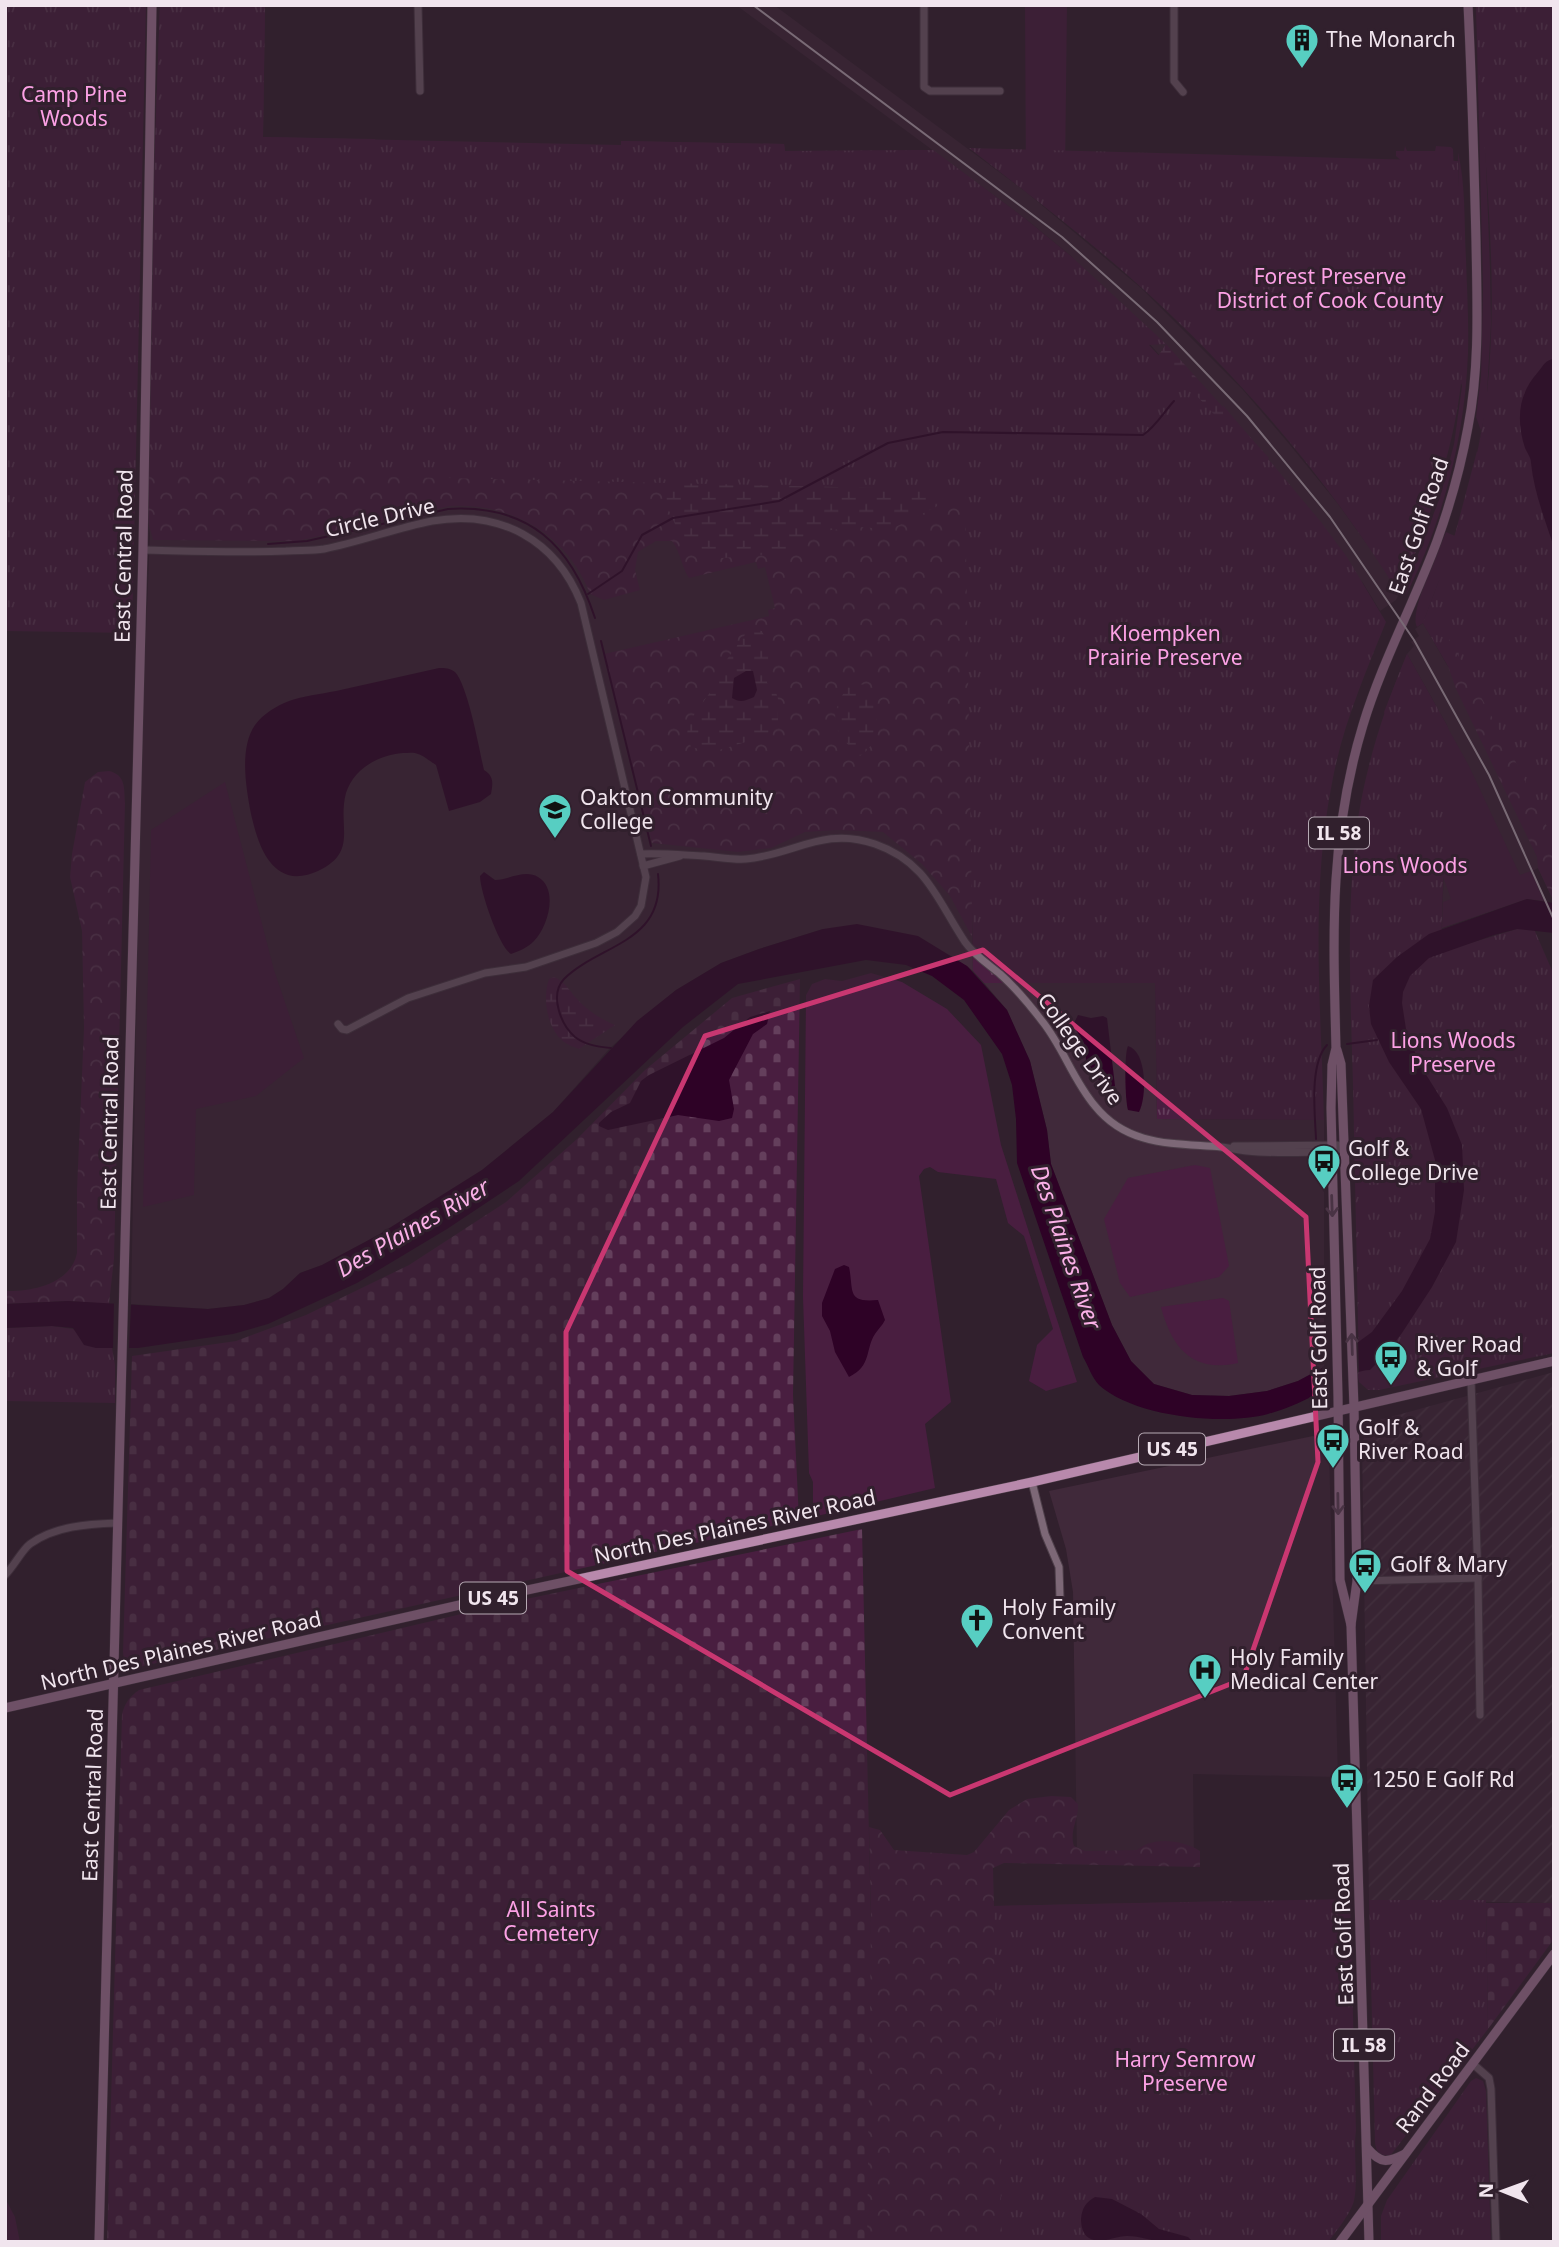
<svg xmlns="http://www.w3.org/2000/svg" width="1559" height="2247" viewBox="0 0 1559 2247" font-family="'Noto Sans',sans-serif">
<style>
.built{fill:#40293a}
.industrial{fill:url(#industrial-furrows)}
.grass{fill:#491e40}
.forest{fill:url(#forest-crowns)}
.wetland{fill:url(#wetland-marsh)}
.cemetery{fill:url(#cemetery-stones)}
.park{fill:url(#park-tufts)}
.water{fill:#2e0226}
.pier{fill:#31202d}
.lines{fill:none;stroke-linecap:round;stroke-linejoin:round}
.stream{stroke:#2e0226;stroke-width:2}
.minor-casing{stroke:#4d3e49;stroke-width:9}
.major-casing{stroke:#4d3e49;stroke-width:10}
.minor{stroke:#7d6877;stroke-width:7}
.major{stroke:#b889ac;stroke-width:9}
.rail{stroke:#d0c3cd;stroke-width:2}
.oneway{stroke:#674a60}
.marked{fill:none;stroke:#c93771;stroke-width:5;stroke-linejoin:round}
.labels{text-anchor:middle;stroke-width:6;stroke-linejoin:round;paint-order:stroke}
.shield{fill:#31202d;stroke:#b7aab4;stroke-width:2}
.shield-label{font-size:19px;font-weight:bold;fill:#f1e5ee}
.poi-label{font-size:21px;fill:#f1e5ee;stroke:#31202d;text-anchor:start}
.park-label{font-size:21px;fill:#fca1e5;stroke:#31202d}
.street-label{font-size:21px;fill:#f1e5ee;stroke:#31202d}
.water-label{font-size:23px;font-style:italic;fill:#fab0e7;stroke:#31202d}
</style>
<defs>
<pattern id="industrial-furrows" width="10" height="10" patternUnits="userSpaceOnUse" patternTransform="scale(1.75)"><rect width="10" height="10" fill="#40293a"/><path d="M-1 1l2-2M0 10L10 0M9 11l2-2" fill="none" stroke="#533e4d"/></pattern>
<pattern id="forest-crowns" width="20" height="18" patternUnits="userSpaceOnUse" patternTransform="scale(1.75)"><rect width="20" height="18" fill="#491e40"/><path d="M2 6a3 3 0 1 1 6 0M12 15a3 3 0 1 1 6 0" fill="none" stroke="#643f5c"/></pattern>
<pattern id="wetland-marsh" width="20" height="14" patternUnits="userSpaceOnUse" patternTransform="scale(1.75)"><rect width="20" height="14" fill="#491e40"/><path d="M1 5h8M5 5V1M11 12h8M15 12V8" fill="none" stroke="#643f5c"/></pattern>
<pattern id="cemetery-stones" width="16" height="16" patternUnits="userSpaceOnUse" patternTransform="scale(1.75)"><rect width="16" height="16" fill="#491e40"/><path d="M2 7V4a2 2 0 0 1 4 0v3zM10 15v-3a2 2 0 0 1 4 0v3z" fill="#643f5c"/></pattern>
<pattern id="park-tufts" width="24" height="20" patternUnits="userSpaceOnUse" patternTransform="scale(1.75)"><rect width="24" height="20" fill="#491e40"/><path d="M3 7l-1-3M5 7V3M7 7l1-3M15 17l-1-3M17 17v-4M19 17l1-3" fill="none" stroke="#643f5c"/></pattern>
</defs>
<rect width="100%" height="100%" fill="#31202d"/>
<!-- built -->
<g class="built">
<polygon points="736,5 774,5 1026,192 1141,288 1243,390 1290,445 1338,504 1382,565 1399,594 1396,600 1380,611 1363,583 1071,256 1027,220"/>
<polygon points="149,471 965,490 973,971 967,966 823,929 759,949 721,963 676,990 610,1048 553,1112 482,1170 380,1234 322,1265 300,1273 283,1289 269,1298 244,1305 208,1309 131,1304 141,756 150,534 148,521"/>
<polygon points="1423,623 1447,665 1508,746 1554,902 1538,868 1531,872 1544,901 1527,899 1442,928 1448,727 1407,654 1414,646 1411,642 1419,636 1415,629"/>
<polygon points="984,983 1155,983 1157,1119 1324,1120 1324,1367 1298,1381 1267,1391 1229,1396 1192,1395 1154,1384 1131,1361 1112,1325 1051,1164 1047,1130 1030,1061 1007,1010"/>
<polygon points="1313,1436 1325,1443 1329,1452 1338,1777 1193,1774 1194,1858 1077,1856 1073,1592 1066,1549 1049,1491"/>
</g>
<!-- industrial -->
<polygon class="industrial" points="1554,1372 1554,1903 1369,1900 1362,1442 1372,1422"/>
<!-- grass -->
<g class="grass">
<polygon points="1025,5 1067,5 1065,177 1026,192"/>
<polygon points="1476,5 1480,5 1490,268 1491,324 1487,393 1490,390 1477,451 1481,431 1476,417 1481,376 1483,289"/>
<polygon points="1405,146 1407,151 1435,151 1436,146 1451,147 1453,149 1454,172 1414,172 1396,156 1396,151 1404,151"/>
<path d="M1458,152C1466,186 1464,223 1466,258C1467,290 1469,322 1468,354C1465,436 1443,522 1406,595L1403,594L1440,497L1454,444L1462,386L1458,375L1462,335Z"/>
<path d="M1446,532L1455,536L1447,571L1439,581L1423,623L1417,627C1409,611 1439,550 1446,532Z"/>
<polygon points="1407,654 1469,766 1520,875 1531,871 1544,901 1527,899 1442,928 1443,902 1451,899 1384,712"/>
<polygon points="225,782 274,970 304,1058 256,1096 196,1109 194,1195 143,1207 151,830"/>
<polygon points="871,973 902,982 947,1009 981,1045 1001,1145 1077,1382 1046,1391 1029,1381 1037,1345 1053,1329 1024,1236 1008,1223 996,1179 938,1172 930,1167 924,1169 919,1176 951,1402 925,1424 935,1488 817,1516 813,1512 813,1482 809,1473 803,1297 806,995 812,984 825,979 842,981"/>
<polygon points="1195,1165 1210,1168 1229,1266 1219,1277 1130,1297 1120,1283 1104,1219 1128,1178"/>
<path d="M1223,1298L1229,1301L1238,1363C1192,1373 1172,1348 1161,1307Z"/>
<polygon points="5,2198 15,2217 20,2242 5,2242"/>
</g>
<!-- forest -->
<g class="forest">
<path d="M160,5H265L263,137L375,139L383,167L621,145V141L784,144L785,151L933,150L1027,220L973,491L972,944V937L950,896L922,864L883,832L837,830L805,832L771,848L738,852L652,843L604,654L769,616L768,610L775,608L765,567L758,569L756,562L689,578C681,566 681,553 672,541H656L638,552L635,570L640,590L604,600L590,594C568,535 512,503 450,506L298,541L153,540L148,521L152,229Z"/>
<polygon points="1477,451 1554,565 1554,902 1538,868 1537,857 1456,689 1448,666 1423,623 1439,581 1444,576"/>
<path d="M109,771C126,775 124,788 125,803L114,1259L109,1304L68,1301L5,1304V1291C31,1292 71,1284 77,1253V1189L84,1028L82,931L70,877L72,854L85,782L98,772Z"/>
<path d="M1051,1796L1071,1797L1078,1804C1079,1819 1069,1831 1074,1846L1085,1851L1137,1850C1153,1836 1183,1840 1200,1851V1867L1004,1863L993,1868L994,1906L1233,1901L1237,1904L1270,1901L1324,1900L1066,2242H850L871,1922L869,1827L880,1830L894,1850L967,1855L974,1852L1009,1810L1027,1799Z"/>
</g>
<!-- wetland -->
<g class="wetland">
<polygon points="1166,344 1269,458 1258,466 1151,367"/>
<polygon points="668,450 955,483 936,507 889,530 864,527 831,530 781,553 722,558 695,548 682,540 663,497"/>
<polygon points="756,630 762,631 769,646 767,683 775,689 778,699 778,723 769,735 719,750 707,751 691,747 687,734 689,722 716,684 725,662 747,632"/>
<path d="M857,684L867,685C878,707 884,741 860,756C832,732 827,717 848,686Z"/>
<path d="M554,977C566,982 569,991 578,1000C588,1011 601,1019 615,1025L579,1049C574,1047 568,1045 564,1042C547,1029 542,998 549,979Z"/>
</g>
<!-- cemetery -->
<g class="cemetery">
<polygon points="800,979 793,1395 799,1520 139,1667 124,1661 123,1652 132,1356 236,1341 306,1315 409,1265 506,1202 577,1139 645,1070 732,998"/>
<path d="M862,1529L871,1923L867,2242H107L122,1714C125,1703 129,1697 139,1690L521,1600Z"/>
<polygon points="1486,1903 1554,1903 1554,1939 1488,2029"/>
</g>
<!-- park -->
<g class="park">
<polygon points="5,5 146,5 132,633 5,631"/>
<path d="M160,5H265L263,137L621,145V141L784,144L785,151L933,150L1027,220L1071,256L1166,344L1149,345L1224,425L1223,405L1321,522L1347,557L1386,622C1365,674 1342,727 1332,783C1310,894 1321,1008 1324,1120L1157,1119L1155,983H984L973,971L965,490L149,471L152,229Z"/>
<path d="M1476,5H1554V841L1508,746L1449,639L1448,666L1423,623C1452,549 1478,473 1487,393C1501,264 1480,134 1476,5Z"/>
<path d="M969,148L1458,161C1460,221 1465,282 1464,342C1462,430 1432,513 1399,594C1330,482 1241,378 1143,289C1088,239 1028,194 969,148Z"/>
<path d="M1407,654L1448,727L1441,952L1517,929H1534L1554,975V1353L1379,1390H1368L1359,1382L1357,1373L1359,1370C1357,1275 1355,1180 1353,1085C1351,1011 1347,937 1353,863C1358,790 1379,721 1407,654Z"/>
<polygon points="52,1326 73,1329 96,1348 112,1348 115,1365 115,1403 5,1401 5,1328"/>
<path d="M1350,1899L1356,2131C1353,2151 1359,2187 1353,2204C1348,2217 1337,2230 1328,2242H1002L993,1906Z"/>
<path d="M1369,1900H1486L1488,2029L1390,2156C1379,2156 1376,2152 1375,2142Z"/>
<polygon points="1476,2078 1483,2081 1486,2091 1491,2242 1381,2242 1381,2216 1387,2200 1471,2081"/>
</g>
<!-- water -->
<g class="water">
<path d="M1554,359V547C1545,520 1534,492 1531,463C1531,457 1527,453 1525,448C1516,420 1518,394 1538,372C1544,365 1545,360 1554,359Z"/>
<path d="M439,668C445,668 450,668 455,672C468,686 479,748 484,770C494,776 493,783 491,794L480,802L449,811L436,765C431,762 424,756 418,754C414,752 408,753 403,753C379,755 354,768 346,793C337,826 359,852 318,871C309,875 298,878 288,875C264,867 256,835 251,814C246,788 239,748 255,725C263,714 276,706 289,701C303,696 320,694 336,691C370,683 405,676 439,668Z"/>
<path d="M746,671H753L757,690L754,697C745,701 740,703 732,698L734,678Z"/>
<path d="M484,872L495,880C508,880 525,869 538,877C559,889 548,927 534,941C528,947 520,951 511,954C499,947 480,891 480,876Z"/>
<path d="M1527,899L1554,903V933L1517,929L1494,935L1429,958L1410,976L1403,992L1402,1003L1406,1029L1420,1065L1447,1108L1462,1145L1464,1190L1456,1242L1432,1287L1402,1333L1386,1354L1370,1370C1349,1371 1332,1387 1313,1396C1299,1403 1283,1410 1268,1414C1224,1426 1134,1417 1099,1385C1092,1378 1088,1365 1083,1357L1017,1163L1016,1119L1012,1085L1002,1054L964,1000L932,976L906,965L866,960L738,984L683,1027L519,1181L447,1229L357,1283L268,1324L233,1334L138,1348H96L84,1345L73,1328L52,1326L5,1328V1304L68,1301L208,1309L244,1305L269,1298L283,1289L300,1273L322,1265L380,1234L482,1170L553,1112L637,1021L676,990L721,963L759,949L823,929L857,924L918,936L967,966L1007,1010L1030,1061L1047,1130L1051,1164L1112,1325L1131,1361L1154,1384L1192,1395L1229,1396L1267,1391L1298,1381L1324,1367L1372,1332L1402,1291L1430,1239L1435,1212V1160L1421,1109L1389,1062L1371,1024L1369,1006L1373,980L1397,957L1429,934Z"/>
<polygon points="770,1011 767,1024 753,1034 729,1080 734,1109 732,1118 719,1121 678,1115 608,1130 599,1126 599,1123 611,1112 630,1103 641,1081 649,1075 724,1038 750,1017"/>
<path d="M1078,1015L1091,1018L1103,1016L1107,1018L1115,1086L1106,1089C1098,1081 1092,1069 1086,1060L1085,1045L1073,1025Z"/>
<path d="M1128,1046C1147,1051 1147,1097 1139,1112L1128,1110C1125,1101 1124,1053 1128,1046Z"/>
<path d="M844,1265L849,1267C854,1291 846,1303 878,1300L885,1320C882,1326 879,1328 875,1334C865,1349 872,1366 849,1377L835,1352L830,1331L822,1316V1303L835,1269Z"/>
<path d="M1095,2197L1112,2199L1141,2214L1159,2229L1188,2237L1193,2242C1183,2242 1174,2242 1165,2242C1152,2241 1140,2236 1127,2236C1115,2236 1100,2245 1089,2238C1083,2235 1081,2226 1081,2219C1082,2208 1086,2202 1095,2197Z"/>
</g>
<!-- pier -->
<g class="pier">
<polygon points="114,1302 131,1303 129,1351 113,1350"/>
<polygon points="1358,1339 1359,1372 1327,1391 1326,1362"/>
</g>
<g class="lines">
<!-- stream -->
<g class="stream">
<path d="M268,544L307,541L448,509C529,504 571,545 595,618"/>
<path d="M588,594L622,571L642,535L673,518L779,501L888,443L943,432L1143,435C1156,426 1163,413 1174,401"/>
<polyline points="601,641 651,846"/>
<polyline points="1347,1044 1377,1040"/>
<path d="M611,1048C598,1047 585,1045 575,1037C561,1025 549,995 564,979C599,944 666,943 658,874"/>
<path d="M1316,1139C1315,1114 1309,1064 1327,1045"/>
</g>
<defs>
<g id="minor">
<polyline points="418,5 420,91"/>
<polyline points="924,5 924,87 930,91 1000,91"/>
<polyline points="1174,5 1174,81 1183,92"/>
<path d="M143,550C190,551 239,553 286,551C299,550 312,551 324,549C360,542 396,528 432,521C500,509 556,540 581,603L646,877L641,906L635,916L617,932L596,943L526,967L485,973L408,998L347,1030L342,1029L338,1024"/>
<path d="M641,854C662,853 683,855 704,856C718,857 732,860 746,859C793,855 824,826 875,844C927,862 937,900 965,942C974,955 988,964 1000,974C1016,988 1029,1004 1042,1021C1063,1047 1073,1080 1095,1106C1128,1147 1174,1143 1221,1147C1230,1148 1238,1150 1247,1151C1275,1154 1304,1152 1332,1152L1344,1147"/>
<polyline points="643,866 680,856"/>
<polyline points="1234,1146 1337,1145"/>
<polyline points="1471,1380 1478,1578 1480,1715"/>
<polyline points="1032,1482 1045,1534 1059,1567 1060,1599"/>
<path d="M5,1575C14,1566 22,1550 30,1544C55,1526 88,1524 117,1523"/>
<polyline points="1357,1581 1478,1578"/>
<polyline points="1473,2064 1489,2078 1491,2089 1496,2242"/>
</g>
<g id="major">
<polyline points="1337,1050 1341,1064 1354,1407 1357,1581 1351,1625 1369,2242"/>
<path d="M1351,1625L1340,1580L1338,1396L1331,1108L1332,1065L1336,1048C1333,934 1329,837 1363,725C1382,662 1414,603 1437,541C1450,505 1461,466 1468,427C1480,366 1477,303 1476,241C1474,162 1472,84 1468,5"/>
<polyline points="5,1708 508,1594 1032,1482 1554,1361"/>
<path d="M1367,2148C1381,2164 1387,2163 1405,2154"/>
<polyline points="99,2242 143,550 152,5"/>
<polyline points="1340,2242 1554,1954"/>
</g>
</defs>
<!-- minor casing -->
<use href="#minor" class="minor-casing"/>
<!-- major casing -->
<use href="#major" class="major-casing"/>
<!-- minor -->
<use href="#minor" class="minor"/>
<!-- major -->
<use href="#major" class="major"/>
<!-- rail -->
<polyline class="rail" points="753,5 1062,237 1157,322 1247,416 1330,517 1414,640 1489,775 1554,920"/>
</g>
<!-- one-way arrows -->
<defs><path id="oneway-shaft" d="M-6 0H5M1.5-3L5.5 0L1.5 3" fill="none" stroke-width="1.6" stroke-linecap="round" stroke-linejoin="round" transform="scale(1.75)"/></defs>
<g class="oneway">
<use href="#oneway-shaft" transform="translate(1332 1206) rotate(88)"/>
<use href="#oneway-shaft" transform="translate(1352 1344) rotate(-92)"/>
<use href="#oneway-shaft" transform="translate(1338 1504) rotate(89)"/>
</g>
<!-- marked area -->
<path d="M0 0H1559V2247H0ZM983,950L1306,1217L1318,1462L1243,1679L950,1795L567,1571L566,1332L705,1036Z" fill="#31202d" fill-opacity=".55" fill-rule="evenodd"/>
<path class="marked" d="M983,950L1306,1217L1318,1462L1243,1679L950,1795L567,1571L566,1332L705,1036Z"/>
<!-- icons -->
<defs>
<symbol id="building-pin" viewBox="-11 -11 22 30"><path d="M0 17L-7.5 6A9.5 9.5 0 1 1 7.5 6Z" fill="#57cec2" stroke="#31202d"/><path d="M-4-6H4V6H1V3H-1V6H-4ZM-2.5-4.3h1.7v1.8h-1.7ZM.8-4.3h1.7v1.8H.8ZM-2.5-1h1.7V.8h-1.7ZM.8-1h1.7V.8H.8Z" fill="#111"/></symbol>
<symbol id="university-pin" viewBox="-11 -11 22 30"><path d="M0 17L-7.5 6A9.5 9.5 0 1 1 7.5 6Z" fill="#57cec2" stroke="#31202d"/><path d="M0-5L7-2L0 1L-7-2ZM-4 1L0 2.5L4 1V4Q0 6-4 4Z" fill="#111"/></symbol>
<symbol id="bus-pin" viewBox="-11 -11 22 30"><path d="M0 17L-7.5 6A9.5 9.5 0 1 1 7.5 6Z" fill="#57cec2" stroke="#31202d"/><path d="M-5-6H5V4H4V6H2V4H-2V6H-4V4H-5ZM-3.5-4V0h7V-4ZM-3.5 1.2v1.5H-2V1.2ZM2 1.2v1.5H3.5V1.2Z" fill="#111"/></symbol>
<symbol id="church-pin" viewBox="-11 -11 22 30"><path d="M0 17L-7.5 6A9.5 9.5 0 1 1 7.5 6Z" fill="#57cec2" stroke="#31202d"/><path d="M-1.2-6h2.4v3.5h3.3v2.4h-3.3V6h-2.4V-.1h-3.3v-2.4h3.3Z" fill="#111"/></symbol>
<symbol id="hospital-pin" viewBox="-11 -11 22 30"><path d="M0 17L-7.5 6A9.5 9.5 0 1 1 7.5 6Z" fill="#57cec2" stroke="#31202d"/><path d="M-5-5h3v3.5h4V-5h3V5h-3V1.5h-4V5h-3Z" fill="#111"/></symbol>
</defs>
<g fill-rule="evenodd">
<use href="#building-pin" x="1283" y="21" width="38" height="52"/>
<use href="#university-pin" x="536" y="791" width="38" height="52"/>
<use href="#bus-pin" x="1305" y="1142" width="38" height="52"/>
<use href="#bus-pin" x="1372" y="1338" width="38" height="52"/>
<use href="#bus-pin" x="1314" y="1421" width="38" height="52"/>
<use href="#bus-pin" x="1346" y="1546" width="38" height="52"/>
<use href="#church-pin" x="958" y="1601" width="38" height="52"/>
<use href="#hospital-pin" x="1186" y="1651" width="38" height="52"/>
<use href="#bus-pin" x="1328" y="1761" width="38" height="52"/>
</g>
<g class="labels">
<!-- shield labels -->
<g class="shield">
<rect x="1309" y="817.5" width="60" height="31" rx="5"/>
<rect x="1139" y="1433.5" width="66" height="31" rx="5"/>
<rect x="460" y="1582.5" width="66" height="31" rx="5"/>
<rect x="1334" y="2029.5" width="60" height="31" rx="5"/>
</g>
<g class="shield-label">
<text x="1339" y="840">IL 58</text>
<text x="1172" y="1456">US 45</text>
<text x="493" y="1605">US 45</text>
<text x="1364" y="2052">IL 58</text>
</g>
<!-- poi labels -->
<g class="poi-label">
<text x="1326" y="47">The Monarch</text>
<text x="580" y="805">Oakton Community<tspan x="580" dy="24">College</tspan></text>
<text x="1348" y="1156">Golf &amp;<tspan x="1348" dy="24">College Drive</tspan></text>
<text x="1416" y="1352">River Road<tspan x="1416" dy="24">&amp; Golf</tspan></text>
<text x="1358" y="1435">Golf &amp;<tspan x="1358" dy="24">River Road</tspan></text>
<text x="1390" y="1572">Golf &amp; Mary</text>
<text x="1002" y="1615">Holy Family<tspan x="1002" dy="24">Convent</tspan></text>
<text x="1230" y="1665">Holy Family<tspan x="1230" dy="24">Medical Center</tspan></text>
<text x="1372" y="1787">1250 E Golf Rd</text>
</g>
<!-- park labels -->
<g class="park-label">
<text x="74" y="102">Camp Pine<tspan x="74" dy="24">Woods</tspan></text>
<text x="1330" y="284">Forest Preserve<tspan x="1330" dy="24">District of Cook County</tspan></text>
<text x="1165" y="641">Kloempken<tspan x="1165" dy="24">Prairie Preserve</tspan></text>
<text x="1405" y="873">Lions Woods</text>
<text x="1453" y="1048">Lions Woods<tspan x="1453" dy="24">Preserve</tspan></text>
<text x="551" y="1917">All Saints<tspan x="551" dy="24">Cemetery</tspan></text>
<text x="1185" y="2067">Harry Semrow<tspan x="1185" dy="24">Preserve</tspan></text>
</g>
<!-- street labels -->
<g class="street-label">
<text transform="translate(380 518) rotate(-13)" y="7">Circle Drive</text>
<text transform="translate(1419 526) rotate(-71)" y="7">East Golf Road</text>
<text transform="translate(124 556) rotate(-89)" y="7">East Central Road</text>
<text transform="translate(1080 1049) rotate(55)" y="7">College Drive</text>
<text transform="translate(110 1123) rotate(-89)" y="7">East Central Road</text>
<text transform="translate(1319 1338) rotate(-91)" y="7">East Golf Road</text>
<text transform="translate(735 1527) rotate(-12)" y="7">North Des Plaines River Road</text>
<text transform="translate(181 1651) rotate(-13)" y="7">North Des Plaines River Road</text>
<text transform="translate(93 1795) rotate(-88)" y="7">East Central Road</text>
<text transform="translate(1344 1934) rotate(-92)" y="7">East Golf Road</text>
<text transform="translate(1433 2088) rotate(-53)" y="7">Rand Road</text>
</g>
<!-- water labels -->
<g class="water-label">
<text transform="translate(413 1228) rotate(-30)" y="8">Des Plaines River</text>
<text transform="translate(1066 1247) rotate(71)" y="8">Des Plaines River</text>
</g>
</g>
<!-- border -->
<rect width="1559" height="2247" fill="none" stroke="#f1e5ee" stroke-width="14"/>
<!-- north arrow -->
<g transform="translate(1503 2191) rotate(271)" stroke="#31202d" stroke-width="5" paint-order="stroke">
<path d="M0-5L12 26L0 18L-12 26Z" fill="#f1e5ee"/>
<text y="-10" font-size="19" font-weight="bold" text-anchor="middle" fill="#f1e5ee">N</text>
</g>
</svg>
